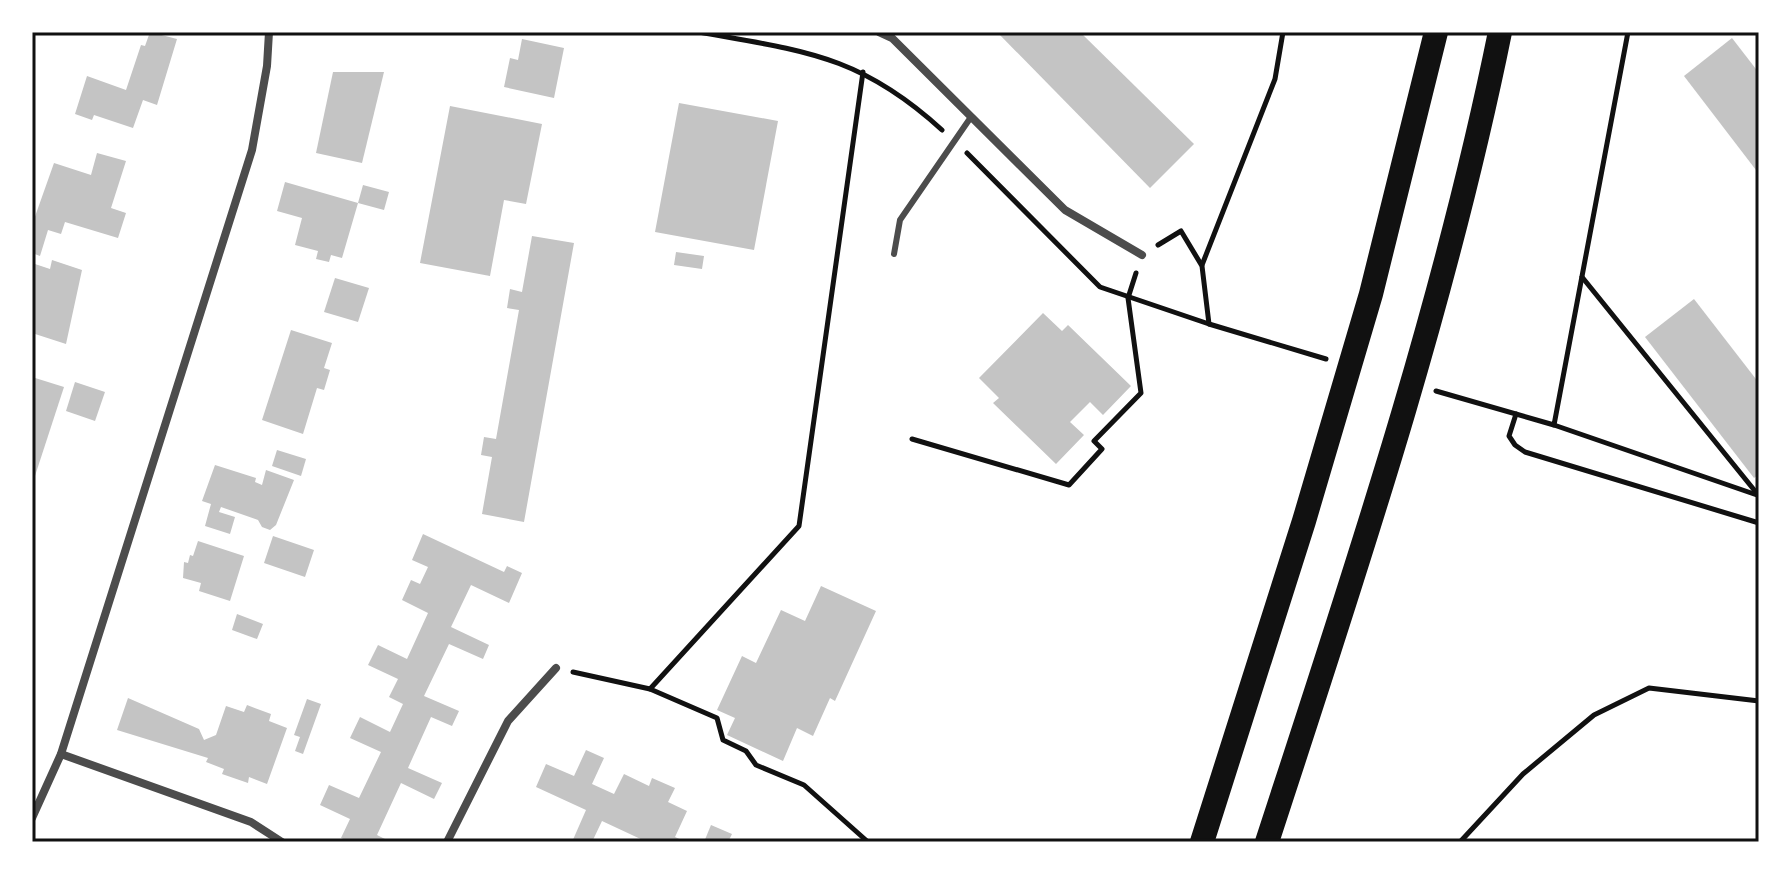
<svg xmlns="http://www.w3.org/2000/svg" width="1791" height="874" viewBox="0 0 1791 874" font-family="'IBM Plex Sans',sans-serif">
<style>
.building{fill:#c4c4c4}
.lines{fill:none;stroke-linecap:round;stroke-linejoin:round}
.path{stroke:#111;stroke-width:5}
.service{stroke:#4c4c4c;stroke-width:6}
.minor{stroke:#4c4c4c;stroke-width:8}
.motorway{stroke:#111;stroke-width:24}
.neatline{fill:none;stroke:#111;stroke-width:3}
</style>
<rect width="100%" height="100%" fill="#fff"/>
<!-- building -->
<g class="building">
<polygon points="150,32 177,39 157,105 143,100 133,128 94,115 92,120 75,114 87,76 126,90 141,45 145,46"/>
<polygon points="997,32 1080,32 1194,144 1150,188"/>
<polygon points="1732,38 1759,73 1759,174 1684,76"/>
<polygon points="522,39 564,48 554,98 504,87 510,58 518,60"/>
<polygon points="333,72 384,72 362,163 316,153"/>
<polygon points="679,103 778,121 754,250 655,232"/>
<polygon points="450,106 542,124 526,204 504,200 490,276 420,263"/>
<polygon points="97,153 126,161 111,208 126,213 118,238 65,222 61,234 48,230 40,256 32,253 32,225 54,163 91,175"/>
<polygon points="285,182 358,203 363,185 389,192 384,210 358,203 342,258 331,255 329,262 316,259 318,251 295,245 302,218 277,211"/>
<polygon points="532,236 574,243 524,522 482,514 492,457 481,455 484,437 496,439 519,310 507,308 510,289 522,292"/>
<polygon points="676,252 704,256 702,269 674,265"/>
<polygon points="52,260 82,270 66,344 32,333 32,263 50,269"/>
<polygon points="335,278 369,288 358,322 324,312"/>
<polygon points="1694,299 1759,383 1759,474 1754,478 1645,337"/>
<polygon points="1043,313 1062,331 1068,325 1131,386 1103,415 1090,402 1070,422 1084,435 1056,464 993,403 999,398 979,378"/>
<polygon points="291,330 332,343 324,368 330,370 324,390 317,388 303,434 262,420"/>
<polygon points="32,377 64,387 33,482 32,482"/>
<polygon points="75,382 105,392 95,421 66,411"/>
<polygon points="277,450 306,459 301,476 272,466"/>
<polygon points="215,465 256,478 255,482 262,485 266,470 294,480 276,525 270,530 262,527 258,520 221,507 219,512 235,517 230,534 205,526 211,504 202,501"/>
<polygon points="423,534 504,572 507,566 522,573 509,603 471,585 451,627 489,645 483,659 449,644 424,696 459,711 452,726 431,717 408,768 442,783 434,799 401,783 377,835 391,842 350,842 341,838 350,819 320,805 329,785 359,798 381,752 350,738 360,717 390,732 403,704 389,697 398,679 368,665 378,645 407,659 428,613 402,600 411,580 420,584 428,567 412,560"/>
<polygon points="273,536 314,550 305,577 264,563"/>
<polygon points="198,541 244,556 230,601 199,591 201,583 183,578 184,562 188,563 190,555 193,556"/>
<polygon points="821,586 876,611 835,701 830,698 813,736 797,728 783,761 727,735 735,718 717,710 742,656 756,663 781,610 805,621"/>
<polygon points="237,614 263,624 257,639 232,630"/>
<polygon points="128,698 199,729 204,740 216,735 226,706 244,712 247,705 271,714 269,721 287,728 267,784 249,777 248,783 222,774 224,769 206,762 208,758 117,730"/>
<polygon points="307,699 321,704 303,754 295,751 300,737 294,735"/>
<polygon points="586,750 604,758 592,784 614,794 624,774 649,786 652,778 675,788 668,802 687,811 675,837 686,842 647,842 602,821 592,842 572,842 586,810 536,787 546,764 574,776"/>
<polygon points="711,825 732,834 728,842 704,842"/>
</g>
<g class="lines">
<!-- path -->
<g class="path">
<path d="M699,32C804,51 860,55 942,130"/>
<polyline points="967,153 1100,287 1209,324 1326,359"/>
<polyline points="1158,245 1181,231 1202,266 1209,324"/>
<polyline points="1202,265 1275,79 1283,32"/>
<polyline points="1582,277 1759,496"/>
<polyline points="1436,391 1554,425 1628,32"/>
<polyline points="1516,414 1509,436 1515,445 1525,452 1759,523"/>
<polyline points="1554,425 1757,495"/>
<polyline points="912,439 1069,485 1102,449 1094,441 1141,393 1128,298 1136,273"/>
<polyline points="573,672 650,689 799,526 863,72"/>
<polyline points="650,689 717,718 723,740 746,751 756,765 804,785 868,842"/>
<polyline points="1460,842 1523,774 1594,715 1649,688 1759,701"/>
</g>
<!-- service -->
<polyline class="service" points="894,254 900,220 971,117"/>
<!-- minor -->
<g class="minor">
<polyline points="879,32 892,38 1065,210 1142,255"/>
<polyline points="61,754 251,822 282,842"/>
<polyline points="32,818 61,754 252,150 267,66 269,32"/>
<polyline points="447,842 508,721 556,668"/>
</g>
<!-- motorway -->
<g class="motorway">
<polyline points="1202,842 1304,521 1371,294 1436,32"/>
<path d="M1267,842C1354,575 1444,308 1500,32"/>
</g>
</g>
<!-- border -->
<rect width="1791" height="874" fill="none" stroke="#ffffff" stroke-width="68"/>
<rect x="34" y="34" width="1723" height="806" class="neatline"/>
</svg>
